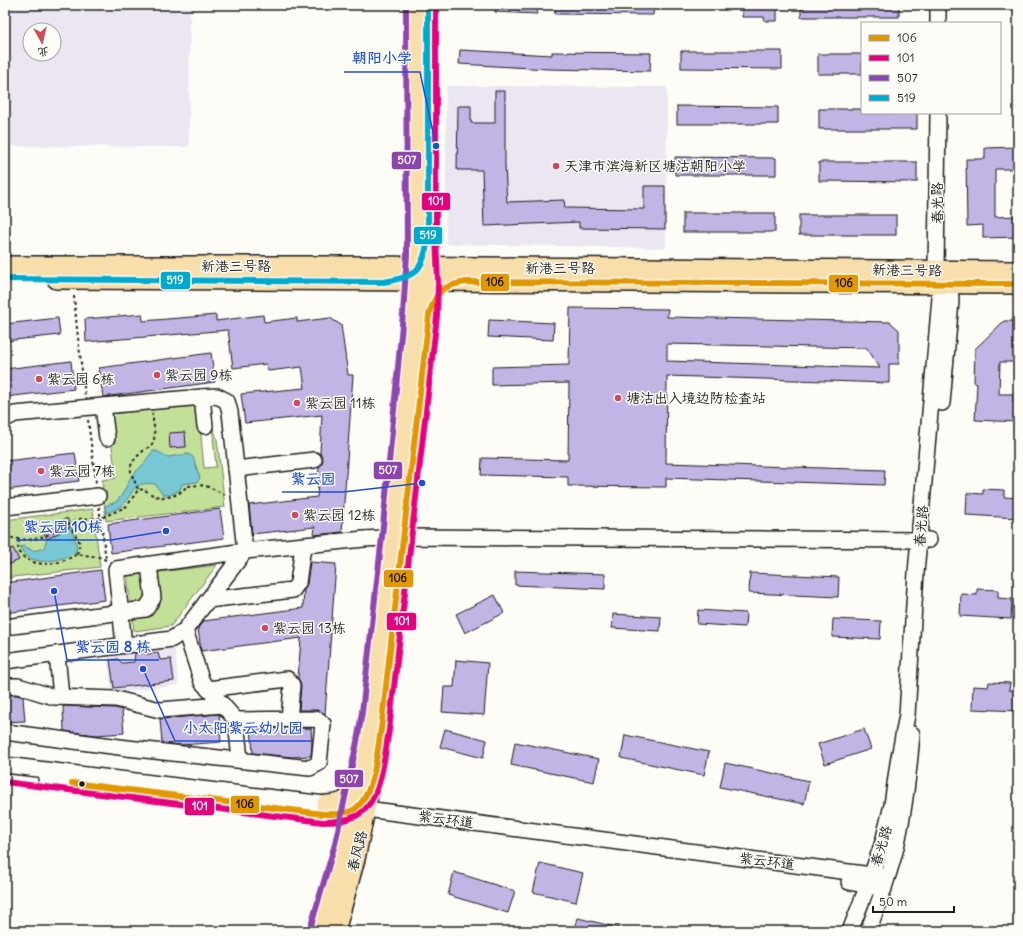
<svg xmlns="http://www.w3.org/2000/svg" width="1023" height="936" viewBox="0 0 1023 936" font-family="Delius,'LXGW WenKai TC',sans-serif">
<style>
.built{fill:#ebe6f2;fill-rule:evenodd}
.green{fill:#c3e098;stroke:#707e5a}
.water{fill:#78c7d4;stroke:#53838a}
.building{fill:#c2b4e5;stroke:#1c1c1c;fill-rule:evenodd}
.lines{fill:none;stroke-linecap:round;stroke-linejoin:round}
.minor-casing{stroke:#1c1c1c;stroke-width:18}
.major-casing{stroke:#1c1c1c;stroke-width:22}
.path{stroke:#1c1c1c;stroke-width:2;stroke-dasharray:3 3;stroke-linecap:butt}
.minor{stroke:#fdfcf7;stroke-width:15}
.major{stroke:#f8deab;stroke-width:19}
.bus-1-casing{stroke:#fdfcf7;stroke-width:9}
.bus-2-casing{stroke:#fdfcf7;stroke-width:9}
.bus-3-casing{stroke:#fdfcf7;stroke-width:9}
.bus-4-casing{stroke:#fdfcf7;stroke-width:9}
.bus-1{stroke:#e19803;stroke-width:6}
.bus-2{stroke:#e5007d;stroke-width:6}
.bus-3{stroke:#8e44ad;stroke-width:6}
.bus-4{stroke:#00a9ce;stroke-width:6}
.poi-dot{fill:#d1495b;stroke:#fdfcf7;stroke-width:1.5}
.bus-dot{fill:#1c1c1c;stroke:#fdfcf7;stroke-width:1.5}
.labels{text-anchor:middle;stroke-width:3;stroke-linejoin:round;paint-order:stroke}
.poi-label{font-size:14px;fill:#1c1c1c;stroke:#fdfcf7;text-anchor:start}
.street-label{font-size:14px;fill:#1c1c1c;stroke:#fdfcf7}
.leader{fill:none;stroke:#1d4ed8;stroke-width:1.5}
.callout-dot{fill:#1d4ed8;stroke:#fdfcf7;stroke-width:1.5}
.callout-label{font-size:15px;text-anchor:middle;font-weight:bold;fill:#1d4ed8;stroke:#fdfcf7;stroke-width:3;stroke-linejoin:round;paint-order:stroke}
.line-badge{stroke:#fdfcf7;stroke-width:1.5}
.badge-label{font-size:11px;text-anchor:middle;font-weight:bold;fill:#fff}
.pale-badge-label{font-size:11px;text-anchor:middle;font-weight:bold;fill:#111}
</style>
<rect width="100%" height="100%" fill="#fdfcf7"/>
<filter id="ink" filterUnits="userSpaceOnUse"><feTurbulence type="fractalNoise" baseFrequency=".025" numOctaves="2"/><feDisplacementMap in="SourceGraphic" scale="8" xChannelSelector="R" yChannelSelector="G"/><feConvolveMatrix kernelMatrix="1 2 1 2 8 2 1 2 1" color-interpolation-filters="sRGB"/></filter>
<g filter="url(#ink)">
<!-- built -->
<g class="built">
<path d="M6,5H190L189,147L5,146ZM30,30H54V54H30Z"/>
<polygon points="446,86 667,87 666,248 446,244"/>
<polygon points="174,645 179,685 112,693 107,654"/>
</g>
<!-- green -->
<g class="green">
<polygon points="198,405 204,468 216,467 212,425 217,439 225,507 106,521 102,480 116,478 108,414"/>
<polygon points="93,509 100,567 5,578 5,520"/>
<polygon points="217,565 171,626 134,631 127,576"/>
</g>
<!-- water -->
<g class="water">
<path d="M153,451H156L168,457L188,454L193,457L200,478L197,482L182,484L180,490L170,495H163L155,484C134,482 136,488 125,502C121,508 112,511 106,513L105,506L116,502L122,495L132,475L140,468Z"/>
<path d="M71,526C71,536 79,542 76,552C61,561 29,569 20,547L24,546L33,551L44,548L47,539Z"/>
</g>
<!-- building -->
<g class="building">
<polygon points="495,5 538,5 537,14 495,12"/>
<polygon points="555,5 654,5 653,15 555,14"/>
<polygon points="742,5 777,5 777,21 765,21 764,17 742,17"/>
<rect x="801" y="5" width="98" height="12"/>
<polygon points="460,50 552,55 552,52 651,53 650,71 548,69 459,64"/>
<polygon points="681,51 782,51 782,69 681,68"/>
<rect x="818" y="54" width="44" height="20"/>
<polygon points="495,91 505,91 505,166 507,202 564,200 565,208 644,209 644,186 665,186 665,229 579,228 579,222 484,226 482,170 457,170 458,106 471,106 471,123 495,123"/>
<polygon points="677,106 778,107 778,124 677,124"/>
<polygon points="819,109 862,109 862,113 917,113 917,129 819,129"/>
<polygon points="1018,147 1018,169 995,169 995,217 1018,216 1018,237 983,238 983,225 967,226 966,159 985,159 985,148"/>
<polygon points="675,157 776,158 776,175 675,175"/>
<polygon points="819,162 917,162 917,182 819,181"/>
<rect x="683" y="213" width="92" height="19"/>
<rect x="799" y="215" width="97" height="20"/>
<path d="M570,308L668,309L667,317L890,322L899,330V364H889V383L667,376L666,463L885,470L884,485L666,478V487L568,486V477L481,475L482,458L568,460L569,383L492,385V367L569,365ZM667,344L867,348L880,368L667,361Z"/>
<polygon points="142,314 143,321 216,315 216,321 263,315 264,322 297,318 297,322 330,318 341,325 348,375 353,375 342,532 314,535 315,527 252,534 249,505 317,497 319,467 322,464 323,459 320,453 322,415 245,423 241,394 305,388 302,367 268,371 266,364 233,368 228,330 86,342 85,319"/>
<polygon points="58,318 60,335 5,341 5,324"/>
<polygon points="489,320 554,323 553,340 488,337"/>
<polygon points="1004,321 1018,321 1018,362 1000,362 999,394 1013,394 1013,402 1018,402 1018,422 975,420 977,384 974,383 975,349"/>
<polygon points="211,353 215,382 103,397 99,368"/>
<polygon points="71,361 74,389 5,397 5,369"/>
<polygon points="185,432 186,447 170,448 169,433"/>
<polygon points="75,453 79,481 5,490 5,461"/>
<polygon points="983,489 1004,490 1004,497 1018,498 1018,518 966,515 967,493 983,494"/>
<polygon points="220,509 224,538 111,553 108,524"/>
<polygon points="67,518 71,526 47,539 43,531"/>
<polygon points="13,548 19,560 5,566 5,552"/>
<polygon points="310,562 336,564 325,714 317,710 299,710 301,686 298,678 301,638 201,651 198,628 203,621 303,608 304,589 307,584"/>
<polygon points="101,570 105,600 5,613 5,583"/>
<polygon points="515,571 605,574 605,589 515,585"/>
<polygon points="750,573 839,577 838,597 749,593"/>
<polygon points="977,589 998,590 998,598 1012,599 1011,619 960,616 961,594 977,595"/>
<polygon points="495,595 504,613 465,633 456,614"/>
<polygon points="698,610 746,613 745,627 697,624"/>
<polygon points="613,614 661,617 660,631 612,628"/>
<polygon points="833,619 881,621 880,639 832,637"/>
<polygon points="143,652 146,654 158,653 160,660 171,659 174,681 114,688 110,660 118,659 122,663 134,662 135,653"/>
<polygon points="456,660 488,663 484,715 442,712 444,687 454,687"/>
<polygon points="989,682 1010,683 1009,690 1018,691 1018,711 972,709 973,686 988,687"/>
<polygon points="5,695 17,695 23,697 25,721 5,722"/>
<polygon points="63,706 115,708 122,710 124,733 96,735 64,731"/>
<polygon points="219,714 221,742 181,745 162,743 160,719"/>
<polygon points="286,728 311,728 312,744 311,756 292,757 253,753 251,729"/>
<polygon points="445,729 487,740 483,758 440,747"/>
<polygon points="864,729 871,749 825,764 818,744"/>
<polygon points="625,735 709,752 704,775 621,758"/>
<polygon points="515,742 599,759 594,782 511,765"/>
<polygon points="725,763 809,781 804,804 720,787"/>
<polygon points="540,863 583,873 576,902 533,892"/>
<polygon points="454,872 515,891 508,913 448,895"/>
<polygon points="578,918 620,928 619,931 574,931"/>
</g>
<g class="lines">
<defs>
<g id="minor">
<polyline points="938,23 938,5"/>
<polyline points="202,397 205,426"/>
<polyline points="942,403 951,301 950,284 947,274"/>
<polyline points="103,406 107,438"/>
<polyline points="5,419 15,414 202,397 217,396 227,401 230,412 245,551 116,569 124,645"/>
<polyline points="236,469 314,460"/>
<polyline points="5,507 98,496"/>
<polyline points="208,600 293,590 298,583 303,546"/>
<polyline points="5,627 146,609 153,598 149,565"/>
<polyline points="57,654 61,697"/>
<polyline points="5,661 172,639 185,630 245,551 364,539 403,537 929,540"/>
<polyline points="5,686 18,686 54,697 116,699 160,710 223,705"/>
<polyline points="208,689 287,679 292,685 289,720"/>
<polyline points="236,720 240,760"/>
<polyline points="5,732 127,748 310,768 319,763 323,724 317,719 236,720 202,682 185,630"/>
<polyline points="5,765 366,809 887,877"/>
<polyline points="46,780 121,789"/>
<polyline points="849,882 884,889"/>
<polyline points="850,931 868,885 883,842 892,805 898,763 907,715 916,573 940,298 936,270 938,113"/>
<path d="M868,931C879,903 890,873 897,843C905,807 909,770 912,734"/>
</g>
<g id="major">
<polyline points="5,266 363,266 1018,271"/>
<polyline points="57,279 1018,284"/>
<polyline points="397,588 429,315 430,281 428,238 428,5"/>
<path d="M326,805C341,805 349,801 356,788"/>
<polyline points="318,931 343,846 365,743 370,713 390,538 411,315 415,255 414,5"/>
<polyline points="335,931 355,859 377,751"/>
</g>
</defs>
<!-- minor casing -->
<use href="#minor" class="minor-casing"/>
<!-- major casing -->
<use href="#major" class="major-casing"/>
<!-- path -->
<g class="path">
<polyline points="74,296 77,329 85,396"/>
<polyline points="88,420 96,483"/>
<path d="M138,489C130,470 125,467 142,452C145,449 150,447 152,444C157,437 153,422 152,413"/>
<polyline points="99,507 106,560"/>
<path d="M5,536C35,545 46,536 72,522"/>
<path d="M19,540L18,551C31,570 60,565 77,554"/>
<path d="M106,560L99,557L77,554L80,543L72,529V522L78,519L101,518L119,510L127,506L138,490L144,489C157,501 175,500 187,486L200,485L209,487L226,495"/>
</g>
<!-- minor -->
<use href="#minor" class="minor"/>
<!-- major -->
<use href="#major" class="major"/>
<defs>
<path id="bus-1" d="M72,783L323,814C333,814 347,815 356,808C375,793 377,751 381,729L429,315C436,291 441,286 466,282L1018,284"/>
<path id="bus-2" d="M5,782L323,822C334,822 346,821 356,816C382,803 384,757 389,730L437,316L438,281L436,238V5"/>
<polyline id="bus-3" points="310,929 335,844 357,742 362,712 382,537 403,314 407,255 406,5"/>
<path id="bus-4" d="M5,279L384,282C416,276 423,272 428,238V5"/>
</defs>
<!-- bus-1 casing -->
<use href="#bus-1" class="bus-1-casing"/>
<!-- bus-2 casing -->
<use href="#bus-2" class="bus-2-casing"/>
<!-- bus-3 casing -->
<use href="#bus-3" class="bus-3-casing"/>
<!-- bus-4 casing -->
<use href="#bus-4" class="bus-4-casing"/>
<!-- bus-1 -->
<use href="#bus-1" class="bus-1"/>
<!-- bus-2 -->
<use href="#bus-2" class="bus-2"/>
<!-- bus-3 -->
<use href="#bus-3" class="bus-3"/>
<!-- bus-4 -->
<use href="#bus-4" class="bus-4"/>
</g>
</g>
<!-- markers -->
<g class="poi-dot">
<circle cx="556" cy="166" r="4"/>
<circle cx="157" cy="375" r="4"/>
<circle cx="39" cy="379" r="4"/>
<circle cx="618" cy="398" r="4"/>
<circle cx="297" cy="403" r="4"/>
<circle cx="41" cy="471" r="4"/>
<circle cx="295" cy="515" r="4"/>
<circle cx="265" cy="628" r="4"/>
</g>
<circle class="bus-dot" cx="82" cy="784" r="3.5"/>
<g class="labels">
<!-- poi labels -->
<g class="poi-label">
<text x="564" y="171">天津市滨海新区塘沽朝阳小学</text>
<text x="165" y="380">紫云园 9栋</text>
<text x="47" y="384">紫云园 6栋</text>
<text x="626" y="403">塘沽出入境边防检查站</text>
<text x="305" y="408">紫云园 11栋</text>
<text x="49" y="476">紫云园 7栋</text>
<text x="303" y="520">紫云园 12栋</text>
<text x="273" y="633">紫云园 13栋</text>
</g>
<!-- street labels -->
<g class="street-label">
<text transform="translate(937 203) rotate(-90)" y="5">春光路</text>
<text x="236" y="271">新港三号路</text>
<text x="560" y="273">新港三号路</text>
<text transform="translate(907 270) rotate(1)" y="5">新港三号路</text>
<text transform="translate(921 526) rotate(-85)" y="5">春光路</text>
<text transform="translate(446 819) rotate(7)" y="5">紫云环道</text>
<text transform="translate(881 846) rotate(-73)" y="5">春光路</text>
<text transform="translate(357 851) rotate(-76)" y="5">春风路</text>
<text transform="translate(767 861) rotate(7)" y="5">紫云环道</text>
</g>
</g>
<!-- callouts -->
<path class="leader" d="M436 146L420 72H344M422 483L343 492H282M166 531L111 540H16M54 591L67 660H159M143 669L175 741H311"/>
<g class="callout-dot">
<circle cx="436" cy="146" r="4"/>
<circle cx="422" cy="483" r="4"/>
<circle cx="166" cy="531" r="4"/>
<circle cx="54" cy="591" r="4"/>
<circle cx="143" cy="669" r="4"/>
</g>
<g class="callout-label">
<text x="382" y="63">朝阳小学</text>
<text x="313" y="484">紫云园</text>
<text x="63" y="532">紫云园 10栋</text>
<text x="113" y="652">紫云园 8 栋</text>
<text x="243" y="733">小太阳紫云幼儿园</text>
</g>
<g class="line-badge">
<rect x="391" y="151" width="31" height="19" rx="4" fill="#8e44ad"/>
<rect x="421" y="192" width="30" height="19" rx="4" fill="#e5007d"/>
<rect x="413" y="226" width="30" height="19" rx="4" fill="#00a9ce"/>
<rect x="160" y="271" width="31" height="19" rx="4" fill="#00a9ce"/>
<rect x="480" y="273" width="30" height="19" rx="4" fill="#e19803"/>
<rect x="828" y="274" width="31" height="19" rx="4" fill="#e19803"/>
<rect x="373" y="461" width="30" height="19" rx="4" fill="#8e44ad"/>
<rect x="383" y="569" width="31" height="19" rx="4" fill="#e19803"/>
<rect x="386" y="612" width="31" height="19" rx="4" fill="#e5007d"/>
<rect x="334" y="769" width="30" height="19" rx="4" fill="#8e44ad"/>
<rect x="230" y="795" width="30" height="19" rx="4" fill="#e19803"/>
<rect x="184" y="797" width="31" height="19" rx="4" fill="#e5007d"/>
</g>
<g class="badge-label">
<text x="407" y="164">507</text>
<text x="436" y="205">101</text>
<text x="428" y="239">519</text>
<text x="175" y="284">519</text>
<text x="388" y="474">507</text>
<text x="402" y="625">101</text>
<text x="349" y="783">507</text>
<text x="200" y="810">101</text>
</g>
<g class="pale-badge-label">
<text x="495" y="286">106</text>
<text x="844" y="287">106</text>
<text x="398" y="582">106</text>
<text x="245" y="808">106</text>
</g>
<!-- margin -->
<rect width="1023" height="936" fill="none" stroke="#fdfcf7" stroke-width="20"/>
<rect x="10" y="10" width="1003" height="916" fill="none" stroke="#1c1c1c" stroke-width="1.5" filter="url(#ink)"/>
<!-- legend -->
<rect x="861" y="22" width="140" height="92" fill="#fdfcf7" stroke="#a3a29f"/>
<rect x="869" y="35" width="20" height="6" fill="#e19803" stroke="#a3a29f"/>
<text x="897" y="42" font-size="12" fill="#1c1c1c">106</text>
<rect x="869" y="55" width="20" height="6" fill="#e5007d" stroke="#a3a29f"/>
<text x="897" y="62" font-size="12" fill="#1c1c1c">101</text>
<rect x="869" y="75" width="20" height="6" fill="#8e44ad" stroke="#a3a29f"/>
<text x="897" y="82" font-size="12" fill="#1c1c1c">507</text>
<rect x="869" y="95" width="20" height="6" fill="#00a9ce" stroke="#a3a29f"/>
<text x="897" y="102" font-size="12" fill="#1c1c1c">519</text>
<!-- north arrow -->
<g transform="translate(42 42) rotate(172)"><circle r="19" fill="#fdfcf7" stroke="#a3a29f"/>
<path d="M0-3L7 15L0 10L-7 15Z" fill="#d1495b"/>
<text y="-6" font-size="11" font-weight="bold" text-anchor="middle" fill="#1c1c1c">北</text>
</g>
<!-- scale -->
<path d="M873 906v6h81v-6" fill="none" stroke="#1c1c1c" stroke-width="2"/>
<text x="879" y="906" font-size="12" fill="#1c1c1c" stroke="#fdfcf7" stroke-width="3" paint-order="stroke">50 m</text>
</svg>
